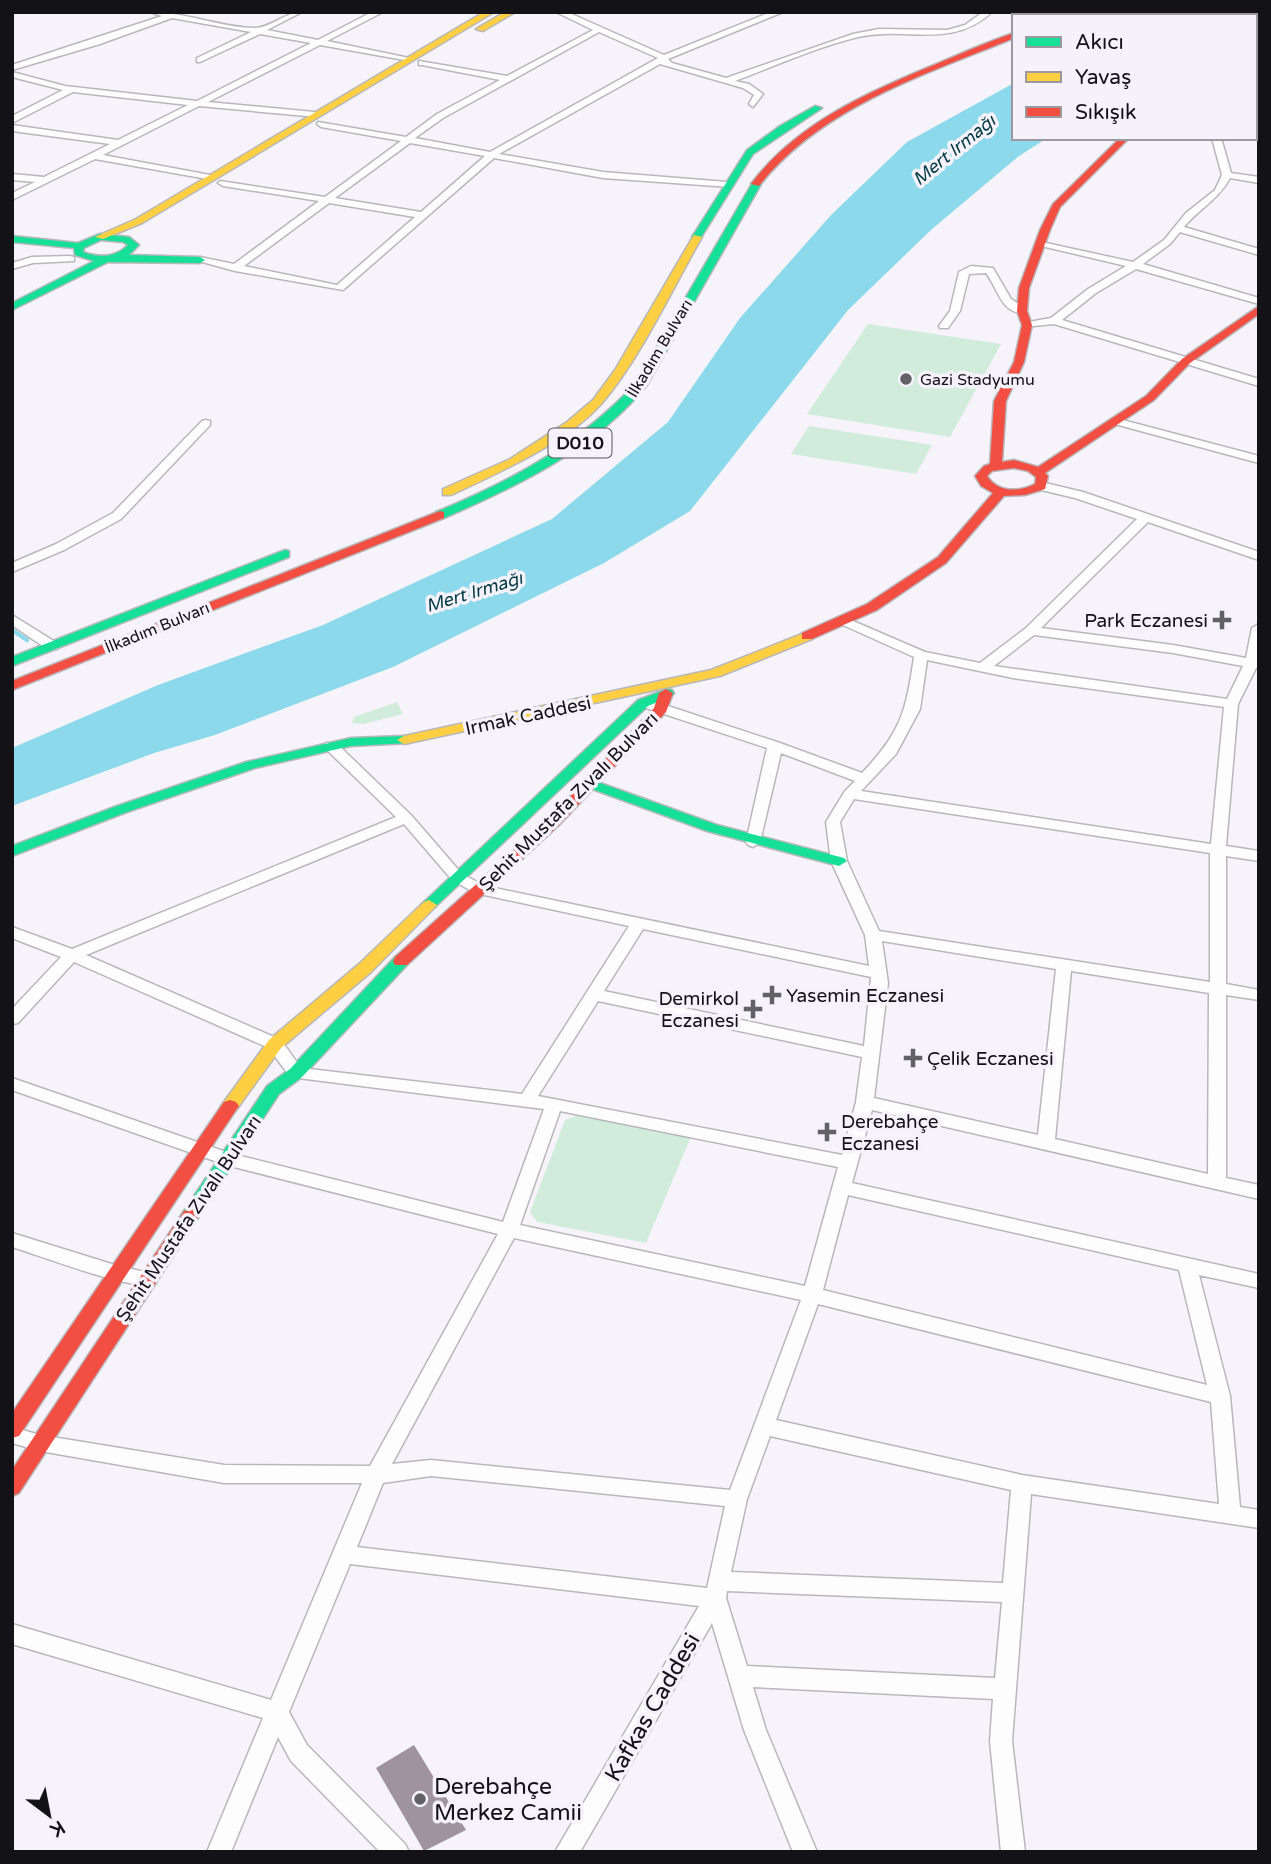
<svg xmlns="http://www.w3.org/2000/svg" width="1271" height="1864" viewBox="0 0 1271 1864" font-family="'Varela Round',sans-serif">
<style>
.green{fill:#d2ecdb}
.water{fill:#8bd9eb}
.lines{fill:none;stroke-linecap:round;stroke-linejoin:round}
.stream{stroke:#8bd9eb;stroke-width:4.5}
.building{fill:#9f939f}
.street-casing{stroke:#b8b7bb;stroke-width:3}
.fast-casing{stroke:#b8b7bb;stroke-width:3}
.slow-casing{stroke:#b8b7bb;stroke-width:3}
.jam-casing{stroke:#b8b7bb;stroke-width:3}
.street{fill:#fefdfe;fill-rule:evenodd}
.fast{fill:#16e098;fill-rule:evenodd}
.slow{fill:#ffcf43;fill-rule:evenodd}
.jam{fill:#f24e42;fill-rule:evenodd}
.poi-dot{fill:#626166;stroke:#f5f2fc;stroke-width:2.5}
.labels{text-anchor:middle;stroke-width:7;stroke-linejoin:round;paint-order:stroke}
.far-street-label{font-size:16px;fill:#131216;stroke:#f5f2fc}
.far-poi-label{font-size:16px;fill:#131216;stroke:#f5f2fc;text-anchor:start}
.far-water-label{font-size:18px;font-style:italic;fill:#013942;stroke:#f5f2fc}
.shield{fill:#f5f2fc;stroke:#57555b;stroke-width:2}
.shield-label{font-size:18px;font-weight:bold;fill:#131216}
.poi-label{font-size:19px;fill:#131216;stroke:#f5f2fc;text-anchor:start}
.street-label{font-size:19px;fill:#131216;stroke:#f5f2fc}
.near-street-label{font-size:23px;fill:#131216;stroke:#f5f2fc}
.near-poi-label{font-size:23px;fill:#131216;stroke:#f5f2fc;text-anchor:start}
</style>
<rect width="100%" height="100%" fill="#f6f4fa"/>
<!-- green -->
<g class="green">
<polygon points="868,324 1001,344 950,437 807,414"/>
<polygon points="809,426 932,445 916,474 791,454"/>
<polygon points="397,702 403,714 364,724 352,723 354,717"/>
<polygon points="582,1114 691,1137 646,1243 537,1222 530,1212 565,1120"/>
</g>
<!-- water -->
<polygon class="water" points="1014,83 1014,138 1047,138 1019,156 932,229 848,310 690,511 604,563 393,667 215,735 154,753 12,806 12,748 158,685 323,625 552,519 668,422 740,318 832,214 907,142"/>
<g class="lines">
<!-- stream -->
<polyline class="stream" points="12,630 27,640"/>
</g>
<!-- building -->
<polygon class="building" points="414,1745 466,1830 424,1851 376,1768"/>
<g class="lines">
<defs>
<g id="street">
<path d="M150,12C186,12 222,28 255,28C271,28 285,12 302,12L267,30L318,40L372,12H383L327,41L414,59L410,61L320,45L208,102L314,112L317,113V117L199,106L103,155L210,175L215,178L213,180L95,159L12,200V193L35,182L12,180V174L44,177L110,144L12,131V125L118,140L188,105L73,92L12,123V116L63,90L12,77V72L65,86L197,101L311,43L260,34L200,62H197V58L251,32L172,18L100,44L12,70V65L162,16Z"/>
<path d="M556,12H567L664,55L771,12H783L668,59L672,63L726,78L853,34L879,29L947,30L965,25L983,12H992C951,50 907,26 858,37C817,47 775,66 735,81L749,84L763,94L753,107L749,104L754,95L743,88L660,64L499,154L603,172L727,182L730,183V187L603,178L494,158L343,290L235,271L195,260L200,257L234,264L319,201L223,186L218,183L220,181L325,197L401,141L321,127L317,124L318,122L406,137L437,114L500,80L422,65H419V61L507,76L593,30ZM599,32L658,58L490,152L415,138L443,118ZM410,143L485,156L421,212L335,198ZM329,203L415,217L337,285L244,266Z"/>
<polygon points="1255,109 1259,110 1259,116 1255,115"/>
<path d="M1212,138H1221L1231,173L1259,177V183L1230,178C1219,199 1199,209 1184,227L1259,249V255L1180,232L1170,244L1143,264L1259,298V304L1136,269L1096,293L1062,320L1259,379V386L1054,324L1023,327V323L1051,318L1088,289L1126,266L1037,245V241L1133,262L1164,240L1186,213L1215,190L1222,175Z"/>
<polygon points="70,256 74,257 74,261 33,263 12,269 12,263 32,257"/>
<path d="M971,266L993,268L1011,299L1026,309V313C1001,315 998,288 986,273L969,274L960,311L948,328H940L939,326L950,311L959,272Z"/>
<polygon points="1115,418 1259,456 1259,463 1111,423 1111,419"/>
<polygon points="206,420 210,421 210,425 121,519 64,550 12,572 12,563 56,544 113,513 202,421"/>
<path d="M1041,482L1083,492L1259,552V560L1148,522L1041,628L1173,645L1246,658L1252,628L1259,624V669L1256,668L1238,704L1226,846L1259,851V861L1226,856V984L1259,990V1000L1226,995V1178L1259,1185V1199L872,1110L852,1183L1259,1274V1288L1199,1275L1230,1396L1240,1507L1259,1510V1528L1031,1494L1012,1741L1025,1852H1001L990,1741L993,1699L753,1687L766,1730L817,1852H793L744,1730L712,1623L580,1852H555L699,1606L350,1564L289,1712L307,1745L405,1844L409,1852H380L291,1761L278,1737L231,1852H207L263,1718L12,1644V1624L271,1700L362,1483H224L40,1451L12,1443V1427L40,1435L224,1465L370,1466L498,1234L226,1165L12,1090V1078L229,1153L503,1222L544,1109L290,1077L269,1048L74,962L18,1023L12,1024V1009L61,957L12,938V927L72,949L396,817L326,749L324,746L326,743H336L411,815L462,874L485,886L869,966L865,935L831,861L826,822L845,791L855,781L781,753L760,842L753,847L748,845L746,842L767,748L646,708L644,705L646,702H656L780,743L862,773C901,732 906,712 914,657L834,621L836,618H846L925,652L980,663L1026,628L1137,519L1075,498L1037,489L1035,486ZM1034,635L1173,653L1243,666L1227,699L994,666ZM927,660L1013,678L1224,707L1211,844L861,791L896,754L920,709ZM854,799L1210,853V982L879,931L847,861L840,822ZM404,824L452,880L475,893L629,926L522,1094L301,1068L281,1040L86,955ZM643,929L871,977L864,1046L604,991ZM882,941L1056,969L1038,1135L874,1098L888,983ZM1071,971L1209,993L1208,1174L1055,1139ZM598,1001L862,1057L856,1102L842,1155L538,1096ZM560,1111L838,1167L805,1286L520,1225ZM848,1195L1179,1270L1207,1385L823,1290ZM514,1238L801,1300L730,1490L431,1460L392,1464ZM818,1304L1211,1402L1219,1504L1022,1475L776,1420ZM770,1436L1011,1490L1003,1583L731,1572L747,1499ZM431,1476L725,1506L707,1588L357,1547L383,1483ZM727,1591L1002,1602L995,1678L747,1666L726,1598Z"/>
<polygon points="12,615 57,643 57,649 47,649 12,625"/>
<path d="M12,1233L118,1266L154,1274L156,1279L154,1284C131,1291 39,1255 12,1247Z"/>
</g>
<g id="fast">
<rect x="1255" y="61" width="4" height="5"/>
<polygon points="815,106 822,108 753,154 700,239 694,239 692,237 747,150 780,126"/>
<path d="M753,182L761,184L647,385C595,449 518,486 444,518H436V512C512,481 579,444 636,383Z"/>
<path d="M100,234L129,237L139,245L129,255L200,257L205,260L200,263L108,262L12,310V303L94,261L75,255L74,248L12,242V236L78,243ZM101,240L123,242L128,245C115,258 99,258 83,252L84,248Z"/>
<polygon points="285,550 289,551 289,557 12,666 12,657"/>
<polygon points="667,689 672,690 674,693 672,696 648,706 434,908 424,908 421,905 424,902 638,700"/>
<polygon points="404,736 411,740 409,743 351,746 255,768 127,812 12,856 12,846 117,806 246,762 351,738"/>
<polygon points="589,779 717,825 844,858 847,861 839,866 707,831 584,786 582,783"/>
<polygon points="401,956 407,957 409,961 407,965 302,1077 279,1094 196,1221 190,1223 184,1221 181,1216 184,1211 267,1086 290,1069 395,957"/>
</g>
<g id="slow">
<polygon points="484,12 494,12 142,223 103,239 95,237 136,219"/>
<polygon points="505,12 515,12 483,31 476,29"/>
<polygon points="1059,12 1070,12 1065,16 1054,16"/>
<path d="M694,235L702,237C672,289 640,359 602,403C567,443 499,472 451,495H443V489L510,459L567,422L593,400L615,370Z"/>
<polygon points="807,632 814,636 812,639 720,676 404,744 397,740 404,736 711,670"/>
<polygon points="429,900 437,905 434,908 371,972 281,1048 236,1110 224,1110 221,1106 224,1102 269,1040 359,964 424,902"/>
</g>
<g id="jam">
<polygon points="1034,12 1045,12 1039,16 1028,16"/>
<path d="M1014,33V38C924,75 821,107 759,186L751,184C796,124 866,93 934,65C960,54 987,42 1014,33Z"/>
<path d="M1120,138H1129L1060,207L1050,230L1029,288L1027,311L1032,325L1024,362L1006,401L1002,462L1014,460L1038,467L1146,396L1182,359L1259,306V314L1190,363L1154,400L1045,473L1048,476L1045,489L1025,495L1004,496L946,563L877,610L812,639H802V633L867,604L938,557L993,493L981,486L975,476L984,466L990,464L994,401L1014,362L1022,325L1017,311L1019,288L1040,230L1053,204ZM1014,468L1028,471L1036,477L1035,484C1019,492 998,493 987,476L992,471Z"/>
<polygon points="440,511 444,512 444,518 12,690 12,681"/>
<polygon points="666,689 673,693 666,712 559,825 407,965 395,965 393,961 395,957 549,819 654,708 659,693"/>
<polygon points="230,1100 236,1102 239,1106 236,1110 19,1436 12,1438 12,1413 224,1102"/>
<polygon points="190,1209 196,1211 199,1216 196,1221 19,1493 12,1496 12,1470 184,1211"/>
</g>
</defs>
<!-- street casing -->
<use href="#street" class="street-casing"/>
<!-- fast casing -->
<use href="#fast" class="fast-casing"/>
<!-- slow casing -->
<use href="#slow" class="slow-casing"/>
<!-- jam casing -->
<use href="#jam" class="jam-casing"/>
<!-- street -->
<use href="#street" class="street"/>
<!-- fast -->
<use href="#fast" class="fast"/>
<!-- slow -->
<use href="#slow" class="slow"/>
<!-- jam -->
<use href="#jam" class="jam"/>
</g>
<!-- markers -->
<g class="poi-dot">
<circle cx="906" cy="379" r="7"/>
<path d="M1218.5 609.5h7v7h7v7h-7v7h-7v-7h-7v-7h7z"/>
<path d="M768.5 984.5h7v7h7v7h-7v7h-7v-7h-7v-7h7z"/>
<path d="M749.5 998.5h7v7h7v7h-7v7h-7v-7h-7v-7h7z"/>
<path d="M909.5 1047.5h7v7h7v7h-7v7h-7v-7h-7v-7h7z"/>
<path d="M823.5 1121.5h7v7h7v7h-7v7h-7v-7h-7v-7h7z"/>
<circle cx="420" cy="1799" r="7"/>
</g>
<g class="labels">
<!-- far-street labels -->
<g class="far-street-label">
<text transform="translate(659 348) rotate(-59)" y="6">İlkadım Bulvarı</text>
<text transform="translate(157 627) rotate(-22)" y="6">İlkadım Bulvarı</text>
</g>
<!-- far-poi labels -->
<g class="far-poi-label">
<text x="920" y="385">Gazi Stadyumu</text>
</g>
<!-- far-water labels -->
<g class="far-water-label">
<text transform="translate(954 150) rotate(-39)" y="6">Mert Irmağı</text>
<text transform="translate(474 592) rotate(-17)" y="6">Mert Irmağı</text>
</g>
<!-- shield labels -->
<rect class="shield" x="548.5" y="428.5" width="63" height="29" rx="5"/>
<g class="shield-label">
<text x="580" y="449">D010</text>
</g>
<!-- poi labels -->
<g class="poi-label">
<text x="1208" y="627" text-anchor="end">Park Eczanesi</text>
<text x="786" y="1002">Yasemin Eczanesi</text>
<text x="739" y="1005" text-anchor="end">Demirkol<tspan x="739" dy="22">Eczanesi</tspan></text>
<text x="927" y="1065">Çelik Eczanesi</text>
<text x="841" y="1128">Derebahçe<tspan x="841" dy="22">Eczanesi</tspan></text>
</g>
<!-- street labels -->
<g class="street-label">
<text transform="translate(528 715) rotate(-12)" y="7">Irmak Caddesi</text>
<text transform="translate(568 801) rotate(-45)" y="7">Şehit Mustafa Zıvalı Bulvarı</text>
<text transform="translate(188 1218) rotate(-56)" y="7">Şehit Mustafa Zıvalı Bulvarı</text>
</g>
<!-- near-street labels -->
<g class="near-street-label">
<text transform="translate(652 1707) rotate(-60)" y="8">Kafkas Caddesi</text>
</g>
<!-- near-poi labels -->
<g class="near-poi-label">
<text x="434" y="1794">Derebahçe<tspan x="434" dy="26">Merkez Camii</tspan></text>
</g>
</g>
<!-- border -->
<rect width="1271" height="1864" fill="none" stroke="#131216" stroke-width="28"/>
<!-- legend -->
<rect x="1012" y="14" width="245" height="126" fill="#f5f2fc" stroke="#9b98a0" stroke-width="2"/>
<rect x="1026" y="37" width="35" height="10" fill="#16e098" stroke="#9b98a0" stroke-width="2"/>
<text x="1075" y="49" font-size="21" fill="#131216">Akıcı</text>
<rect x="1026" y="72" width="35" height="10" fill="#ffcf43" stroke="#9b98a0" stroke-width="2"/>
<text x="1075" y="84" font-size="21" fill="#131216">Yavaş</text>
<rect x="1026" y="107" width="35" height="10" fill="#f24e42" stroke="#9b98a0" stroke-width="2"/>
<text x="1075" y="119" font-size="21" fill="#131216">Sıkışık</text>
<!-- north arrow -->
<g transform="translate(49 1815) rotate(148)" stroke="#f5f2fc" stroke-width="5" paint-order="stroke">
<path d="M0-5L12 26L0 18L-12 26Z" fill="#131216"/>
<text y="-10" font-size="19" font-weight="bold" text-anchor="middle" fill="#131216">K</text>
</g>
</svg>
